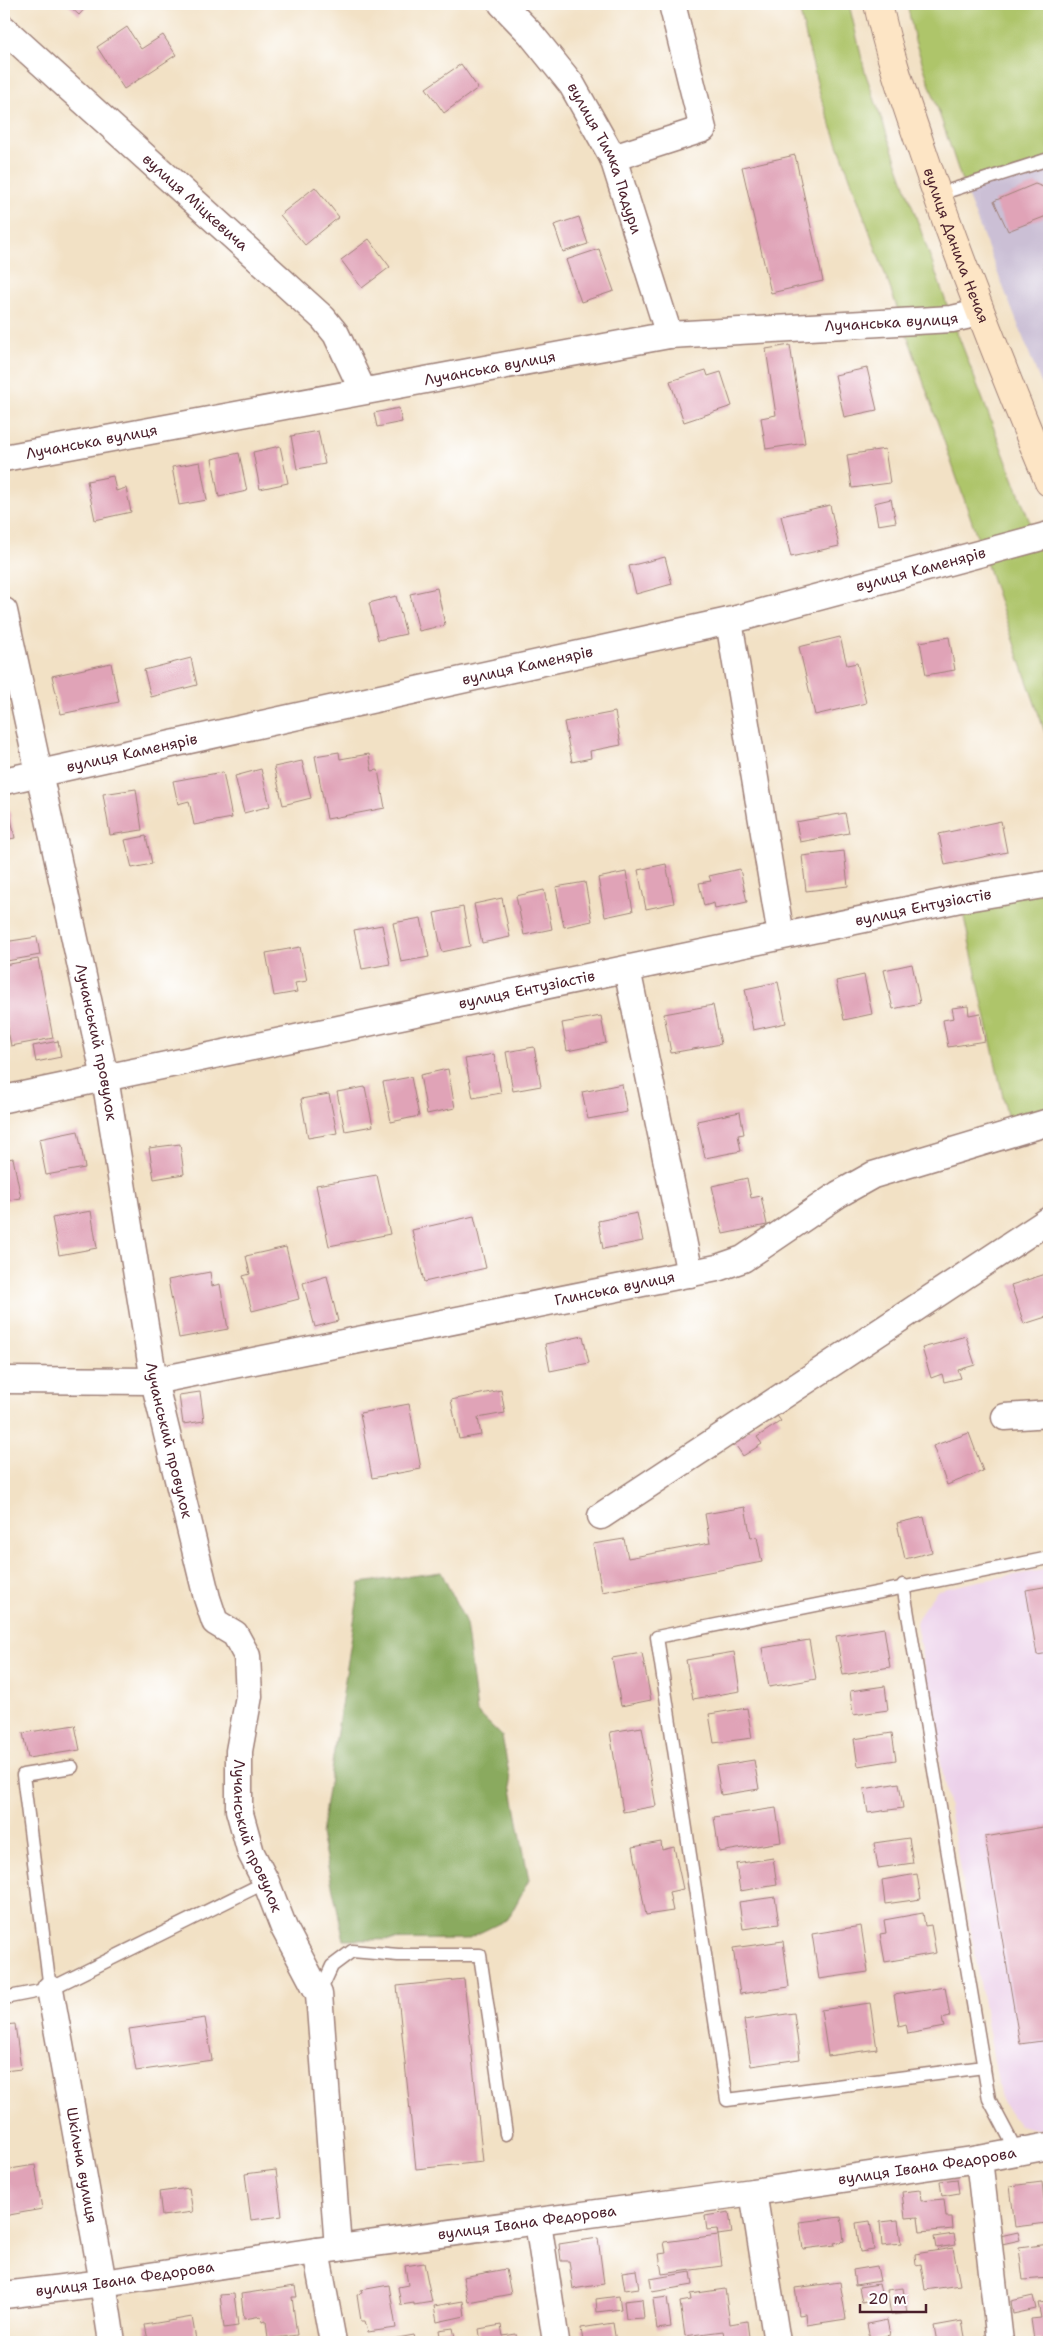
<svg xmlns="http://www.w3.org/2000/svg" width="1053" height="2346" viewBox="0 0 1053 2346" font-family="'Shantell Sans',sans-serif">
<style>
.built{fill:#ecd1ea}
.industrial{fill:#cbbfd5}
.green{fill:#aec56a;stroke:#7c724a}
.forest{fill:#8aaa5e;stroke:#6a6444}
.building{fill:#e0a3b7}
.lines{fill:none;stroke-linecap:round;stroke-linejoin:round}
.lane-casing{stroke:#9e8078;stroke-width:15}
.street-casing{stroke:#9e8078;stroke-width:29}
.secondary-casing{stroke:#9e8078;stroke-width:30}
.lane{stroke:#fff;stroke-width:12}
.street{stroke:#fff;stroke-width:26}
.secondary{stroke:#fde5c5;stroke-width:28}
.labels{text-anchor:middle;stroke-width:5;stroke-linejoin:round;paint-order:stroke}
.street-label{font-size:15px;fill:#4a1f2b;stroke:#fff}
</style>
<rect width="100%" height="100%" fill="#fff"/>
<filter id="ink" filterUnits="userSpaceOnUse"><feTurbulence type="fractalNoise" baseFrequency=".02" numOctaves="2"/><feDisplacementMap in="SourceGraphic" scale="10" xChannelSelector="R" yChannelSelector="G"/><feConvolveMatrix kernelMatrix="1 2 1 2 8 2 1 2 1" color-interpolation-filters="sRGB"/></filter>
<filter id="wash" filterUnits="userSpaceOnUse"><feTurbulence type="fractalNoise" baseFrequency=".0096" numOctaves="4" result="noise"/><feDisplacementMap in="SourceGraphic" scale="20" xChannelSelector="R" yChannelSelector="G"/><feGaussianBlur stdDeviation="1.12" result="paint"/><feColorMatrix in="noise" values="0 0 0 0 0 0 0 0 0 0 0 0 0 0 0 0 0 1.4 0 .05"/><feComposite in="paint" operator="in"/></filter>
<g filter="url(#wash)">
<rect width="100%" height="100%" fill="#f2e1c5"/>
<!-- built -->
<polygon class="built" points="1049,1569 1049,2132 1019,2125 1001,2100 916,1623 925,1606 938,1590 979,1581"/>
<!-- industrial -->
<polygon class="industrial" points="1049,159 1049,404 964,187"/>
<!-- green -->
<g class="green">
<polygon points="798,4 849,4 865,72 952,319 1049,572 1049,744 910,343 820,95"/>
<polygon points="907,4 1049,4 1049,159 964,187 915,41"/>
<polygon points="1049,884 1049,1122 1011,1134 960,899"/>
</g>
<!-- forest -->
<polygon class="forest" points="441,1572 466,1623 477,1712 502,1736 529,1880 508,1919 467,1939 344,1940 321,1835 360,1583"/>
<g id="blocks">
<!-- building -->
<g class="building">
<polygon points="67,4 89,4 79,15"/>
<polygon points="127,27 141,49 163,35 176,55 124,89 97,47"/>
<polygon points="461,64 478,88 444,113 426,88"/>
<polygon points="795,155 823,281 771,293 742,167"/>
<polygon points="1035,184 1049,189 1049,215 1008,231 994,201"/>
<polygon points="315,187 339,217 305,245 280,215"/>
<polygon points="579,217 588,244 563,252 554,225"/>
<polygon points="369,239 390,267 362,288 341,260"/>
<polygon points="599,249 614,291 581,302 566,260"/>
<polygon points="1049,262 1049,281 1043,264"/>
<polygon points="790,345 805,443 766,449 761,418 776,415 766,349"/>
<polygon points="867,368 877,410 844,417 835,375"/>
<polygon points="706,370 708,376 721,372 732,406 684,422 670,381"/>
<polygon points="399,408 402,422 377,427 374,413"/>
<polygon points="318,431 325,464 297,469 291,436"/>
<polygon points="280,446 288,483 260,489 253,452"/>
<polygon points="885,449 890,483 852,488 847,455"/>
<polygon points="239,453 247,491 219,497 212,459"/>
<polygon points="200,462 207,500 179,505 172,467"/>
<polygon points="113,476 116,491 126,488 131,512 95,520 87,481"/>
<polygon points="891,499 896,522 878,525 874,503"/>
<polygon points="830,505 839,546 791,557 781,516"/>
<polygon points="665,557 672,584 636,594 629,566"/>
<polygon points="437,588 445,625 419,631 410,594"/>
<polygon points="396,596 406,634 378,640 369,603"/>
<polygon points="840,637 847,665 857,663 866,703 815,715 799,647"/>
<polygon points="949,637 955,670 926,675 920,642"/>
<polygon points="191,658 197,685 151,697 144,670"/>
<polygon points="111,663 119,702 61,714 52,676"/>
<polygon points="615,712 621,745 590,751 591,758 572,762 564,722"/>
<polygon points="339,752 340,759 369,754 372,771 378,770 385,808 327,819 315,756"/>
<polygon points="302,761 311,798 283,805 274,767"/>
<polygon points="261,769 270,806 244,813 235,776"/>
<polygon points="223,772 232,818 194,825 189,801 178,804 173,781"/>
<polygon points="136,789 142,830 110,835 103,794"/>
<polygon points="9,809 15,838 4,840 4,810"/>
<polygon points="845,813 849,833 800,842 796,822"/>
<polygon points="1001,821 1007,852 945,865 939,834"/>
<polygon points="146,836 152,864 132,868 125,840"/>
<polygon points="844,851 848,886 806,891 802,856"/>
<polygon points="666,864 674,903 646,909 638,870"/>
<polygon points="740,869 747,902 715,909 714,903 704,906 699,883 711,881 709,876"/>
<polygon points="626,872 633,911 605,917 598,878"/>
<polygon points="585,882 592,921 564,927 556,887"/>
<polygon points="544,890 552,929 524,935 516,896"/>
<polygon points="502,898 510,937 482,943 474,904"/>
<polygon points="463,907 470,946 442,952 434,913"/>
<polygon points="421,918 429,957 401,962 393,923"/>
<polygon points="382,925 390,964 362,969 354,930"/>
<polygon points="37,937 40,955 7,961 4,942"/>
<polygon points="300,947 307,981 295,983 297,992 274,996 266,953"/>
<polygon points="38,959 53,1038 11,1046 4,1008 4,965"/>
<polygon points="912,964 920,1003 893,1009 884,970"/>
<polygon points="864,975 872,1014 844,1020 836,981"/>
<polygon points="778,982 786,1023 753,1030 745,989"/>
<polygon points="713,1005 721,1044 671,1053 664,1014"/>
<polygon points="968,1006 969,1015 980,1013 985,1041 948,1047 943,1020 954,1018 952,1008"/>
<polygon points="601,1016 606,1043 567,1051 562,1023"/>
<polygon points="58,1041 61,1057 36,1062 33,1046"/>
<polygon points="534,1047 541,1086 513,1091 506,1052"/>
<polygon points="494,1054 501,1093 473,1098 465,1059"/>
<polygon points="448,1069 455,1108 427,1114 420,1075"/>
<polygon points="411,1077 419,1116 391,1122 383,1082"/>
<polygon points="622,1084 627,1112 588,1119 582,1092"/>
<polygon points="365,1087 373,1126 345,1131 337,1092"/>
<polygon points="329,1094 337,1133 308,1138 301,1099"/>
<polygon points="740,1112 744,1134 738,1135 741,1151 705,1158 697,1121"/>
<polygon points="78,1131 85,1168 46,1175 39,1139"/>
<polygon points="180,1144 184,1174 154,1179 149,1148"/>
<polygon points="13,1158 21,1198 4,1201 4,1160"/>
<polygon points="377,1175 390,1234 329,1246 316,1185"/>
<polygon points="747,1178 751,1198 761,1196 767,1225 723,1234 712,1186"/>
<polygon points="91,1211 97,1248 59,1255 52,1218"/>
<polygon points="637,1213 643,1241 603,1249 598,1221"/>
<polygon points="474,1216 486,1268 424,1282 412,1230"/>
<polygon points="286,1247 299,1299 252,1311 243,1276 250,1274 246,1256"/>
<polygon points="210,1272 212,1286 220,1284 228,1329 179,1338 168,1280"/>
<polygon points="1049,1273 1049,1316 1024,1324 1011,1285"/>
<polygon points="327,1276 338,1321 315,1327 303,1283"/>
<polygon points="583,1336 589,1363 550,1371 545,1344"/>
<polygon points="966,1336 975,1365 958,1370 961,1378 944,1382 942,1374 931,1378 922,1348"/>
<polygon points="501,1390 505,1413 478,1418 481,1435 459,1439 451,1400"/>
<polygon points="200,1392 204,1421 183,1424 179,1395"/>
<polygon points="409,1404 421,1469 372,1478 360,1413"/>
<polygon points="774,1412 781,1421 757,1437 762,1444 743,1456 732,1440"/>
<polygon points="969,1433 983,1471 947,1485 933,1446"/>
<polygon points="745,1507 751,1538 757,1537 762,1562 602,1592 593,1544 624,1539 628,1558 710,1543 705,1514"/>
<polygon points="924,1517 932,1552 905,1559 897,1523"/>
<polygon points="1049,1586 1049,1653 1037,1655 1026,1590"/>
<polygon points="884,1628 890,1667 843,1675 836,1636"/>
<polygon points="809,1640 816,1679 769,1687 762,1648"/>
<polygon points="734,1652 740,1691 693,1699 686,1660"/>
<polygon points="642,1653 651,1700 621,1706 612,1658"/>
<polygon points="885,1686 888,1710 853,1715 850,1691"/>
<polygon points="747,1708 752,1738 714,1743 709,1714"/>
<polygon points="75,1725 80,1750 28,1758 23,1733"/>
<polygon points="642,1727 656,1806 623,1812 610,1732"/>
<polygon points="892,1733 896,1760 858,1766 854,1739"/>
<polygon points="754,1760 759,1789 721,1795 716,1766"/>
<polygon points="899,1783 903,1808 868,1813 864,1789"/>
<polygon points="776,1808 781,1842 719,1852 714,1817"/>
<polygon points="1049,1826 1049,2040 1020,2044 985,1837"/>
<polygon points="909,1838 913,1863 878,1868 874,1843"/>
<polygon points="661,1842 662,1850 674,1847 683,1889 669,1892 673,1911 646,1915 633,1847"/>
<polygon points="773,1858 777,1885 740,1891 736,1864"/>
<polygon points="917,1874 921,1899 885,1904 882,1880"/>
<polygon points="775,1897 779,1924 743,1929 739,1902"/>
<polygon points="923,1913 925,1926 931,1925 936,1953 885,1962 880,1934 886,1933 884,1920"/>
<polygon points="861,1926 868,1972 819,1979 812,1934"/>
<polygon points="783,1941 789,1987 740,1994 733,1948"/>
<polygon points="464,1979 483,2162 416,2169 397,1986"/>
<polygon points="945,1987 950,2017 942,2019 944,2027 908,2034 906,2024 899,2026 894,1995"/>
<polygon points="870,2003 877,2049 828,2056 821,2010"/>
<polygon points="794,2013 800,2059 751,2066 744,2020"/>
<polygon points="205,2018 212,2060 136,2071 129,2029"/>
<polygon points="15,2024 21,2069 4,2071 4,2025"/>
<polygon points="35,2165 42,2209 4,2216 4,2170"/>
<polygon points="276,2170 282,2216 251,2220 245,2174"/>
<polygon points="957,2179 959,2193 942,2196 940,2181"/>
<polygon points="1042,2182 1047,2223 1015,2227 1010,2186"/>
<polygon points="189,2188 193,2212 162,2216 159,2192"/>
<polygon points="920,2190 921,2201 944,2199 946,2217 952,2217 953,2229 920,2232 918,2217 905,2218 902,2192"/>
<polygon points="729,2212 732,2233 718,2235 717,2229 707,2230 705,2216"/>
<polygon points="841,2217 844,2241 834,2243 835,2245 803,2249 799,2222"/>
<polygon points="898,2220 901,2244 882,2246 880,2222"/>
<polygon points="870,2221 874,2250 860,2252 856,2223"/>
<polygon points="1018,2232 1020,2240 1002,2244 1000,2236"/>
<polygon points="954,2234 956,2245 936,2248 934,2237"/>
<polygon points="718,2235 722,2266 662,2274 659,2254 666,2253 664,2242"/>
<polygon points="598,2238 604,2284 573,2289 569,2261 561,2261 559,2244"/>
<polygon points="1049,2244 1049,2278 1023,2280 1019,2248"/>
<polygon points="953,2248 960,2285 925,2290 921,2264 916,2265 915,2254"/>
<polygon points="424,2263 432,2302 414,2305 414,2303 401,2305 398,2287 408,2285 405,2266"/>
<polygon points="877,2266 880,2281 855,2285 853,2270"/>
<polygon points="506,2269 511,2294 468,2302 463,2277"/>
<polygon points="636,2270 639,2288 625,2290 622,2272"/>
<polygon points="691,2272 693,2285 652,2292 650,2279"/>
<polygon points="840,2282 846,2319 807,2325 806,2314 799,2315 795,2288"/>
<polygon points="879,2284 882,2297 862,2302 859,2287"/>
<polygon points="389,2285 396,2328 368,2332 365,2321 361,2321 357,2294 362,2293 361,2290"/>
<polygon points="295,2286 297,2297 292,2297 297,2335 268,2339 266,2321 262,2322 261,2316 244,2319 241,2294"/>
<polygon points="903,2288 907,2313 891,2315 887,2290"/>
<polygon points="725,2289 730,2324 747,2321 749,2337 725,2341 723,2331 685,2336 680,2302 691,2300 690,2294"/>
<polygon points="234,2294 238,2326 224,2328 220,2295"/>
<polygon points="619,2296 621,2309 597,2312 596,2299"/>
<polygon points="1033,2296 1036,2309 1013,2314 1011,2301"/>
<polygon points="667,2297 671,2327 657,2329 653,2299"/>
<polygon points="642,2299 644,2318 626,2319 624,2301"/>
<polygon points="463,2301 465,2316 437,2322 434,2306"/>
<polygon points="1049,2302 1049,2342 1042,2342 1041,2339 1034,2340 1031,2319 1041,2318 1038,2303"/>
<polygon points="192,2317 196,2340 183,2342 143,2342 148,2340 145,2325"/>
<polygon points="887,2320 890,2335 870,2339 867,2324"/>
<polygon points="962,2321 966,2342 937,2342 934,2326"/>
<polygon points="613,2323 616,2342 583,2342 581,2328"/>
<polygon points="501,2325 503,2336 516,2334 517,2342 481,2342 479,2329"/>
<polygon points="453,2328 456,2342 441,2342 439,2330"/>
<polygon points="414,2335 416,2342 387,2342 387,2340"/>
<polygon points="47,2338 48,2342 30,2342 30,2341"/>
</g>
</g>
</g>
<g filter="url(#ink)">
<use href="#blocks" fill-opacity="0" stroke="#9e8078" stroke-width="1"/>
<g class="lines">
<defs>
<g id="lane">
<polyline points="936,195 1049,159"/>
<polyline points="903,1585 989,2099 1017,2152"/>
<polyline points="50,1989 23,1775 72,1767"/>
<polyline points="319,1994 332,1966 352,1951 398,1955 480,1955 506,2134"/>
<polyline points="4,1998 50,1989 266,1882"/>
<polyline points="984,2067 727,2100 657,1637 1049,1558"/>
</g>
<g id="street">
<path id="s1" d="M502,4L530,33L572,85L613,158L669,335"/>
<path id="s2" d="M4,29L323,318L336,334L363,391"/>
<polyline points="613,158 703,129 672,4"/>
<path id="s3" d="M4,458L669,335L952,319L979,313"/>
<path id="s4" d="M4,611L105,1078L154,1381L207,1598L215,1622L235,1634L247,1656L249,1696L239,1751V1810L251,1853L266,1882L284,1928L319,1994L338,2248"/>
<polyline points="729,621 781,936"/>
<path id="s5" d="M4,781L729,621L1049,535"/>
<polyline points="627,969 690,1274"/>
<path id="s6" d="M4,1099L960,899L1049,884"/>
<path id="s7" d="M4,1380L154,1381L717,1268L743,1259L839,1194L873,1175L1049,1122"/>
<polyline points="1005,1417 1049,1414"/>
<polyline points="601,1516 1049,1220"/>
<path id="s8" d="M50,1989L103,2283L112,2342"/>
<polyline points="979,2159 1000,2342"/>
<polyline points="753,2192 777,2342"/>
<polyline points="538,2222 556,2342"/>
<polyline points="316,2251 333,2342"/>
<path id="s9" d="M4,2295L103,2283L316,2251L753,2192L979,2159L1049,2146"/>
</g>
<g id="secondary">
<path id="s10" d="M878,4C889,56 907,106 924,156C961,267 1004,374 1049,482"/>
</g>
</defs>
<!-- lane casing -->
<use href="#lane" class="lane-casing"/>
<!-- street casing -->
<use href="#street" class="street-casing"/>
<!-- secondary casing -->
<use href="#secondary" class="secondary-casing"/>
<!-- lane -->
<use href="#lane" class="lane"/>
<!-- street -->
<use href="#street" class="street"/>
<!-- secondary -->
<use href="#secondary" class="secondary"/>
</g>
</g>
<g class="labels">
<!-- street labels -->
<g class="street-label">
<text dy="5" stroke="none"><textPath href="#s1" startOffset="188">вулиця Тимка Падури</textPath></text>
<text dy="5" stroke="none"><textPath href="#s2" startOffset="258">вулиця Міцкевича</textPath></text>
<text dy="5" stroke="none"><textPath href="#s10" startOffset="254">вулиця Данила Нечая</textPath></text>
<text dy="5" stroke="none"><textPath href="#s3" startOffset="899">Лучанська вулиця</textPath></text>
<text dy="5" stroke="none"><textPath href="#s3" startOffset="494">Лучанська вулиця</textPath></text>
<text dy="5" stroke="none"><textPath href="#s3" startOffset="89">Лучанська вулиця</textPath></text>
<text dy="5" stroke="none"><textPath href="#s5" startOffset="941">вулиця Каменярів</textPath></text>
<text dy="5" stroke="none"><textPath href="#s5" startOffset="536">вулиця Каменярів</textPath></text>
<text dy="5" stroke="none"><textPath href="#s5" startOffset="131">вулиця Каменярів</textPath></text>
<text dy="5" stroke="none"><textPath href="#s6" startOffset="939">вулиця Ентузіастів</textPath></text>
<text dy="5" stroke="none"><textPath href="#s6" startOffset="534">вулиця Ентузіастів</textPath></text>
<text dy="5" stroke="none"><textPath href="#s4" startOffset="441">Лучанський провулок</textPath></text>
<text dy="5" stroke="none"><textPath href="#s7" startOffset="620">Глинська вулиця</textPath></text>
<text dy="5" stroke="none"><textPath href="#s4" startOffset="846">Лучанський провулок</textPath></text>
<text dy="5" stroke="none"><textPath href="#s4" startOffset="1266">Лучанський провулок</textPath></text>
<text dy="5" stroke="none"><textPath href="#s8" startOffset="179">Шкільна вулиця</textPath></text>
<text dy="5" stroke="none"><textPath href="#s9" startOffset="932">вулиця Івана Федорова</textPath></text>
<text dy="5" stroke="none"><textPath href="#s9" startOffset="528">вулиця Івана Федорова</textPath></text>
<text dy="5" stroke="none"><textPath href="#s9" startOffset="122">вулиця Івана Федорова</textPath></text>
</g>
</g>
<!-- margin -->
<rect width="1053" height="2346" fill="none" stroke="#fff" stroke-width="20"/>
<!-- scale -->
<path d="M860 2304v8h66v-8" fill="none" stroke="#4a1f2b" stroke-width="2.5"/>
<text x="868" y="2304" font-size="15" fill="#4a1f2b" stroke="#ffffff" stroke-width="4" paint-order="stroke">20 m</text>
</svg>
